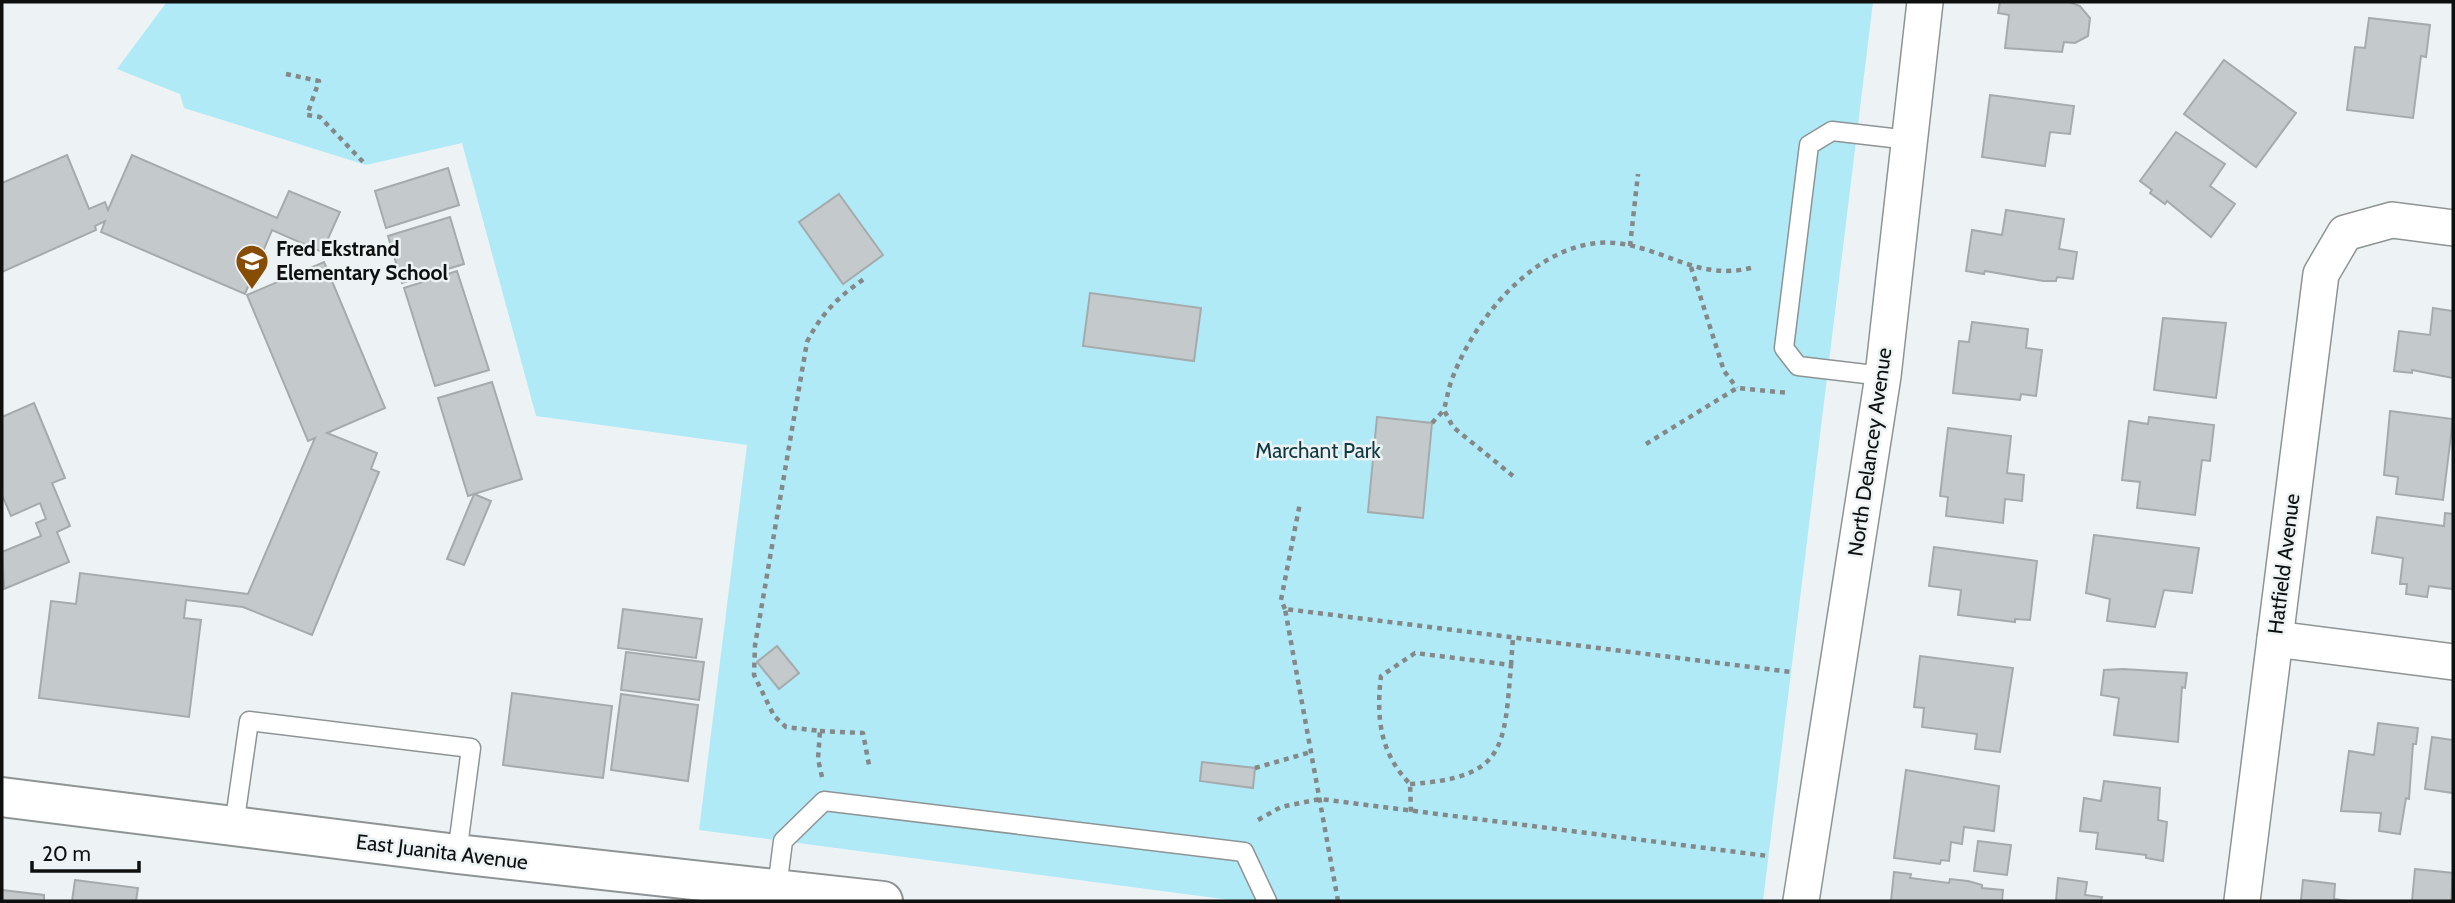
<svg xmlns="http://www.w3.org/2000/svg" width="2455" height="903" viewBox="0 0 2455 903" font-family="Cabin,sans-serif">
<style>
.green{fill:#b0eaf7}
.building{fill:#c4cacb;stroke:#a5abad;stroke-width:2}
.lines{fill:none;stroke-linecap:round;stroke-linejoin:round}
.service-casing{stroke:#8e9495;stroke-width:21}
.minor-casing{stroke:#8e9495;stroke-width:38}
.tertiary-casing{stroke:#8e9495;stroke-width:42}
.path{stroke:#848888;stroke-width:4.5;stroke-dasharray:5 5;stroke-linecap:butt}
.service{stroke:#fff;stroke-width:18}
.minor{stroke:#fff;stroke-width:35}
.tertiary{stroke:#fff;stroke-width:38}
.labels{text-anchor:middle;stroke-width:5;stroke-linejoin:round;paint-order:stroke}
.poi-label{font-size:21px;font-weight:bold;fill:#0e1010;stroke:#edf3f4;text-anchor:start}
.park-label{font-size:21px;fill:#0f3941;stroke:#edf3f4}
.street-label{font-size:21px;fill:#0e1010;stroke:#edf3f4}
</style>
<rect width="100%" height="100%" fill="#edf3f4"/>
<!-- green -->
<polygon class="green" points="160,2 1873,2 1763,901 1238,901 699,830 747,445 536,416 462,143 366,165 184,108 180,94 117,69 166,3"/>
<!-- building -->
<g class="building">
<polygon points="2000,2 2069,2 2080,6 2090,18 2088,36 2075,43 2064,42 2062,52 2005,48 2009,15 1998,13"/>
<polygon points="2369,18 2430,25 2426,57 2421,56 2413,118 2347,110 2355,47 2365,48"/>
<polygon points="2224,60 2296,113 2256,167 2184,114"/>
<polygon points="1990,95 2074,106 2070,134 2050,132 2045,166 1982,157"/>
<polygon points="2176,132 2225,164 2210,186 2235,204 2211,237 2167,201 2165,204 2150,193 2152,190 2140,181"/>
<polygon points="67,155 89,209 105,202 108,210 132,155 277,218 289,191 340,212 322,252 272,230 245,294 101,232 105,221 95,226 96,230 2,272 2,183"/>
<polygon points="448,168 459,205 386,228 375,191"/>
<polygon points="839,194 883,255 843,284 799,222"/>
<polygon points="2006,210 2064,219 2059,249 2077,252 2073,279 2057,277 2056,281 2043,281 1985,271 1984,274 1966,271 1972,230 2002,235"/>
<polygon points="450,217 464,264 402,283 388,236"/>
<polygon points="324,262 385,408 327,433 377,453 371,469 379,472 312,635 243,607 186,600 184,618 201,620 189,717 39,698 51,601 76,604 80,573 248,594 315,438 308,441 247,295"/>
<polygon points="457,271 489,370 435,386 404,288"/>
<polygon points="1090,293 1201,308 1194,361 1083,346"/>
<polygon points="2433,308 2453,311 2453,378 2412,370 2412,373 2394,371 2399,331 2430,335"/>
<polygon points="2163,318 2226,323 2216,398 2154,390"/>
<polygon points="1972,322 2028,329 2026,348 2042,350 2036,396 2021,394 2020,400 1953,393 1959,341 1969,342"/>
<polygon points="492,382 522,479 468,496 438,398"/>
<polygon points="34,403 65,478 52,483 70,526 57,532 69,562 4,589 2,552 41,536 36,523 46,519 40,503 11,516 2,495 2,417"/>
<polygon points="2390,411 2453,419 2443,500 2396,494 2398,477 2384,475"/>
<polygon points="1377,417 1432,423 1423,518 1368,512"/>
<polygon points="2149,417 2214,425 2210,461 2202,460 2195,515 2137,508 2140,482 2122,480 2129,421 2148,424"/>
<polygon points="1948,428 2011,436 2007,473 2024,475 2022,501 2005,499 2003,523 1946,516 1948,497 1940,496"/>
<polygon points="474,494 491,501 464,565 447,559"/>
<polygon points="2445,513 2453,514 2453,589 2429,586 2427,597 2406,594 2407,584 2400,584 2403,558 2372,553 2377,517 2444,526"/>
<polygon points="2094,535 2199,548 2192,593 2164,590 2155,627 2107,621 2110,599 2086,593"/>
<polygon points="1934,547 2037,561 2030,620 2015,619 2015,622 1958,615 1961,590 1929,586"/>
<polygon points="623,609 702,619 696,658 618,648"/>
<polygon points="777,646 799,673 779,689 757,662"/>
<polygon points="626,652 704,662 699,700 621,690"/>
<polygon points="1920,656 2013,668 2000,752 1975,749 1977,734 1922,727 1924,708 1914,707"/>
<polygon points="2123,669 2187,673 2185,688 2182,687 2178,742 2114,735 2119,698 2101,695 2104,670"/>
<polygon points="512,693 612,706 603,778 503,765"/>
<polygon points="621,694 698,705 688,781 611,770"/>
<polygon points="2378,723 2418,728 2416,744 2413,744 2409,799 2406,798 2400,834 2379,831 2381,813 2341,811 2349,751 2374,755"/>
<polygon points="2432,737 2453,740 2453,793 2425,789"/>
<polygon points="1202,762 1255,768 1253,788 1200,781"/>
<polygon points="1906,770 1999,786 1994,831 1964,827 1962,844 1951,842 1949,861 1941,860 1940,864 1894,858"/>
<polygon points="2104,781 2160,788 2158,820 2167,822 2163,861 2146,858 2146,855 2096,849 2098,833 2080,831 2084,798 2101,801"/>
<polygon points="1978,841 2011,845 2007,875 1974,871"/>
<polygon points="2415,869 2453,873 2451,901 2412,901"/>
<polygon points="1894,872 1911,874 1910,878 1949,883 1950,879 1968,881 1982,885 1982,888 2003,890 2002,901 1891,901"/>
<polygon points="2058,878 2087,882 2085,895 2102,897 2101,901 2106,901 2056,901"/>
<polygon points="75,880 138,888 136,901 72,901"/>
<polygon points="2303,880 2335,884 2334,899 2348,901 2301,900"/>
<polygon points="2,890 44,895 44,901 2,901"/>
</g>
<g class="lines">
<defs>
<g id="service">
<polyline points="1883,376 1798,366 1784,348 1809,145 1832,131 1909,140"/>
<polyline points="234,826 249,721 471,748 457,854"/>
<polyline points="777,888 783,841 824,801 1244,852 1267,901"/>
</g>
<g id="minor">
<polyline points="2275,639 2453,662"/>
<polyline points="1801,901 1883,376 1925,2"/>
<polyline points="2242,901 2321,274 2345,233 2392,220 2453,228"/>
</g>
<polyline id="tertiary" points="2,797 457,854 883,901"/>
</defs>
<!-- service casing -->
<use href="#service" class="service-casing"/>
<!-- minor casing -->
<use href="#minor" class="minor-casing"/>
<!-- tertiary casing -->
<use href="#tertiary" class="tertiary-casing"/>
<!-- path -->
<g class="path">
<polyline points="286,74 319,81 307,115 320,117 366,165"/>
<polyline points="1630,246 1638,174"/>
<polyline points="1691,267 1724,371 1737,388"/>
<polyline points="1432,423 1444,410"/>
<polyline points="1646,444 1737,388 1789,393"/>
<path d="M1513,476L1453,427L1444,410C1447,398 1449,385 1454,374C1479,311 1547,231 1623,244C1670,252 1700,280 1751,268"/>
<polyline points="1285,609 1281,600 1300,503"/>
<polyline points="1511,665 1513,638"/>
<polyline points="820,731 863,733 869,765"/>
<polyline points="1255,768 1311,752"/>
<path d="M822,777L818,759L820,731L786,727L774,716L754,675L755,645L807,342C821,314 838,297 864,279"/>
<path d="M1410,784C1506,778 1504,748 1511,665L1415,653L1381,676C1376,718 1380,753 1410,784L1411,812"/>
<polyline points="1258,820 1281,807 1320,799 1768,856"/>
<polyline points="1338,901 1285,609 1791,672"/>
</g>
<!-- service -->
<use href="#service" class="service"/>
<!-- minor -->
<use href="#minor" class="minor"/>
<!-- tertiary -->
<use href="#tertiary" class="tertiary"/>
</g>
<!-- icons -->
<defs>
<symbol id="school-pin" viewBox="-11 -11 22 30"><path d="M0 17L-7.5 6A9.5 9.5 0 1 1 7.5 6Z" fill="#884d05" stroke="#edf3f4"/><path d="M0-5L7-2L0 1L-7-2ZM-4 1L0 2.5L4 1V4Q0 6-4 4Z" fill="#fff"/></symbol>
</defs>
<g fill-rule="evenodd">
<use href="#school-pin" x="233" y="242" width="38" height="52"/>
</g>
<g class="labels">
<!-- poi labels -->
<g class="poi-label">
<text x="276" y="256">Fred Ekstrand<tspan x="276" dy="24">Elementary School</tspan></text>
</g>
<!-- park labels -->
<g class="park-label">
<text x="1318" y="458">Marchant Park</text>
</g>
<!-- street labels -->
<g class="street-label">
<text transform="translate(1870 452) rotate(-82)" y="7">North Delancey Avenue</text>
<text transform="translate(2284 564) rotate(-83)" y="7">Hatfield Avenue</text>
<text transform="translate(442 852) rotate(7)" y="7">East Juanita Avenue</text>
</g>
</g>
<!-- border -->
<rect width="2455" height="903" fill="none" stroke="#0e1010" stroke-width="7"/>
<!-- scale -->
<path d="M32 861v10h107v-10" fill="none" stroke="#0e1010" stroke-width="3.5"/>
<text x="42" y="861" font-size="21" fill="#0e1010" stroke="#edf3f4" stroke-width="5" paint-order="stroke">20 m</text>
</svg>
